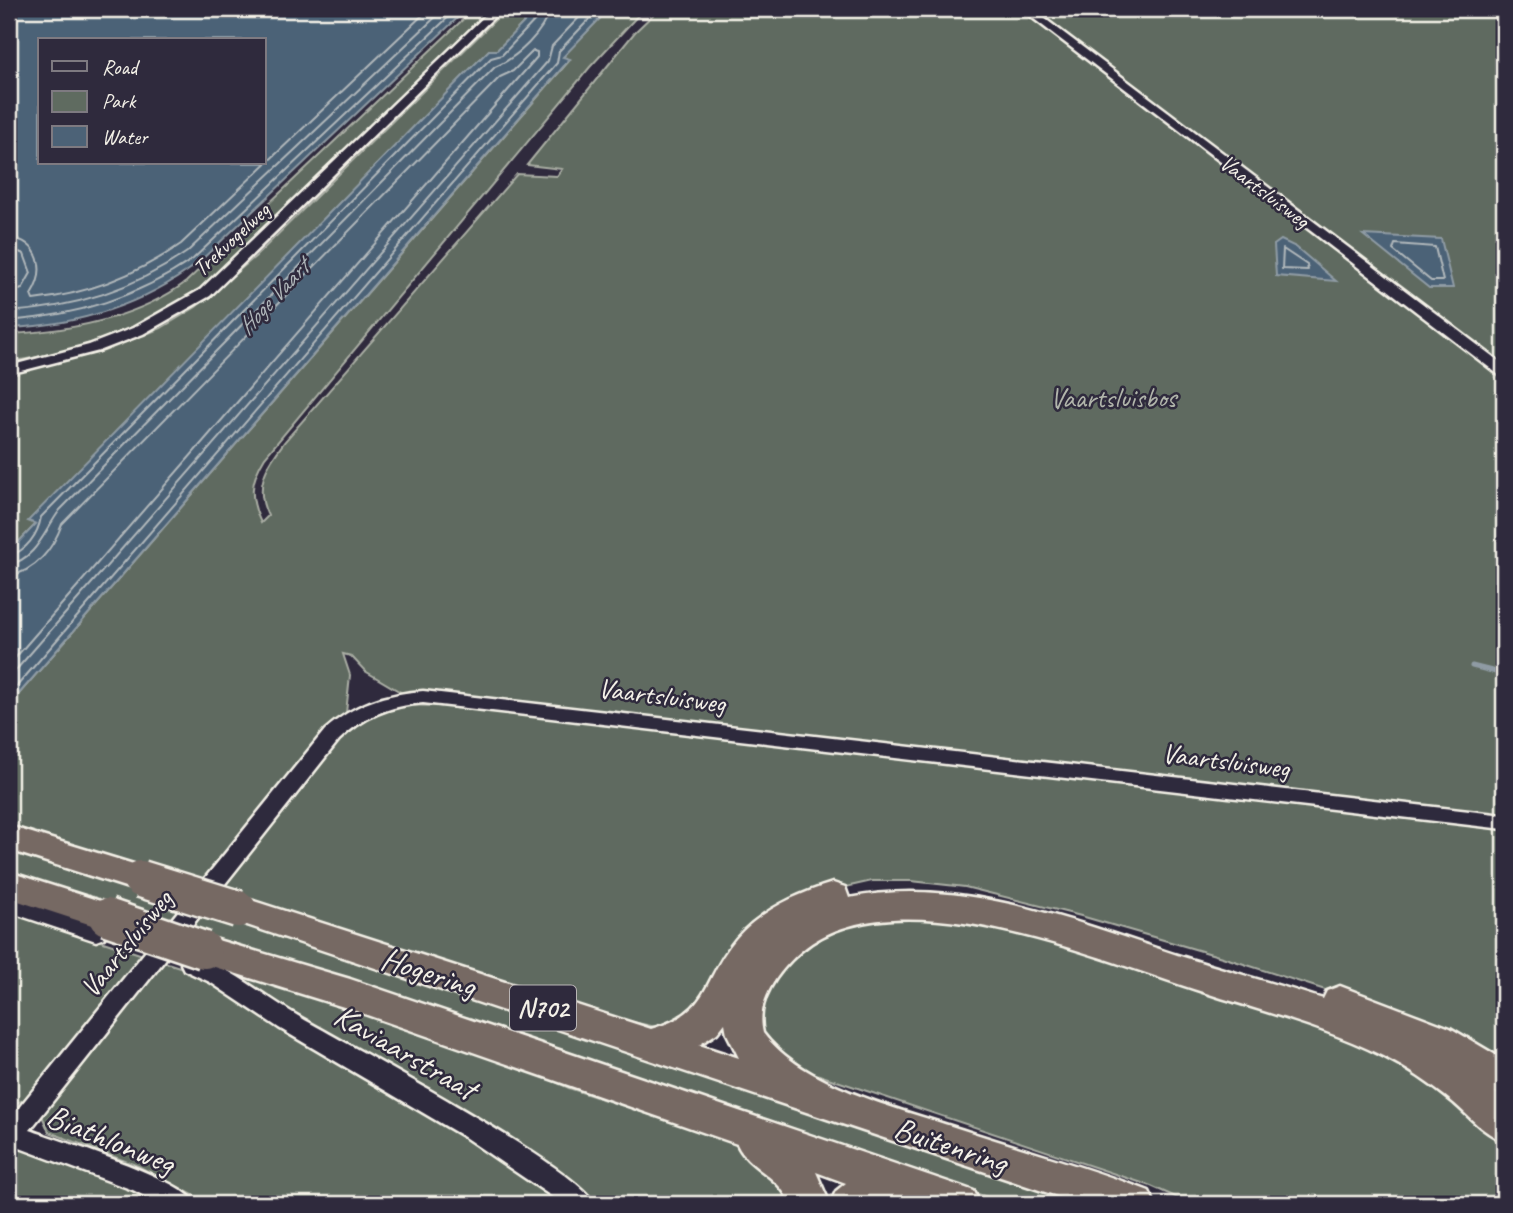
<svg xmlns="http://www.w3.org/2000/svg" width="1513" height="1213" viewBox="0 0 1513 1213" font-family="Caveat,sans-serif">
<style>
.green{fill:#5f6b60;stroke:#aaaea4;stroke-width:2}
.water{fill:#4c6277;stroke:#8f9ba4;stroke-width:2;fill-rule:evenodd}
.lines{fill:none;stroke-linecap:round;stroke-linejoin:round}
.shore{stroke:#b1b8bb;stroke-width:2}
.stream{stroke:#8f9ba4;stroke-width:5}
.minor-casing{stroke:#f4f1e8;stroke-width:5}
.trunk-casing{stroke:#f4f1e8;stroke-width:5}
.minor{fill:#2f2a3d;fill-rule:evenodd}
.trunk{fill:#766964;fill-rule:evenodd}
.trunk-bridge-casing{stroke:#f4f1e8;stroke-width:41;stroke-linecap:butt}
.trunk-bridge{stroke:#766964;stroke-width:36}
.labels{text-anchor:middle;stroke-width:5;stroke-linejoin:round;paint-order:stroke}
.far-street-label{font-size:23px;fill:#f4f1e8;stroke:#2f2a3d}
.far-water-label{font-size:24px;font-style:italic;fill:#b1b8bb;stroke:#2f2a3d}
.shield{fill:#2f2a3d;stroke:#b9b5b5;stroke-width:2}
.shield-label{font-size:26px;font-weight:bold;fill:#f4f1e8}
.park-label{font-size:28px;fill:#b1b5ab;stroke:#2f2a3d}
.street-label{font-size:28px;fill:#f4f1e8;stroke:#2f2a3d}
.near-street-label{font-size:33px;fill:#f4f1e8;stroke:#2f2a3d}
</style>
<rect width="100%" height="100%" fill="#2f2a3d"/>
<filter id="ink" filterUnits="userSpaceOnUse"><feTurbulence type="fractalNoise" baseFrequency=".0143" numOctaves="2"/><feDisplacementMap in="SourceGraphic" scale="14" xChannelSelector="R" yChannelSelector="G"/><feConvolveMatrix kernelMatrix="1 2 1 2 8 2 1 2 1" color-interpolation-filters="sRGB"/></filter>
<g filter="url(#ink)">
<!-- green -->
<g class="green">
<path d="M474,9H495L201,289C147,328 75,352 9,362V334C69,331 136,319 186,282Z"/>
<polygon points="506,9 537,9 497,50 489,50 29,521 36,524 9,552 9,374 104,351 161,328 196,307 256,256"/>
<path d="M609,9H644L590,67L265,457C250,481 249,497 261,523L268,516C253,485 267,466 285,441L517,174L557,176L562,169L527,165L635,32L659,9H1504V1070L1397,1013L1222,957L1081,916L965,887L911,881H872L815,894L697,1014L656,1027L614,1018L218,890L352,724C395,699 427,705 475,709L404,694L365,671L351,656L343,654L350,675L346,713L204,885L9,825V694H19L570,60L562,57Z"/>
<polygon points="9,847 188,904 171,925 9,873"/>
<polygon points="203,909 969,1161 1096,1204 1008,1204 187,930"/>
<polygon points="9,911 146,956 45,1079 24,1100 9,1106"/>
<polygon points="870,911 981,919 1318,1019 1480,1109 1504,1134 1504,1204 1191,1204 1151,1186 813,1073 788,1061 757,1028 772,967"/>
<polygon points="161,961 214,978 501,1153 570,1204 210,1204 138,1166 49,1132 42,1116 50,1097"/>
<polygon points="219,964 521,1066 569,1088 735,1143 764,1159 795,1192 797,1204 598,1204 506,1137 266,1001 249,984"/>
<polygon points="9,1140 134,1188 164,1204 9,1204"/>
</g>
<!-- water -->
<g class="water">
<path d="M9,9H467L197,264C141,306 79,325 9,328V279L15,273L9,259ZM40,40H264V163H40Z"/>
<polygon points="537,9 609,9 563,57 570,59 18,695 9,694 9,552 36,524 28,521 469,70 489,50 497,50"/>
<polygon points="1363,235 1441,239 1453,288 1429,288"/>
<polygon points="1281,240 1296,247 1336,281 1276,276 1274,245"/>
</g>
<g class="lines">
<!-- shore -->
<g class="shore">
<path d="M9,237C40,242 47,270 31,295L33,300C88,294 135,276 181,244L429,9"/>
<polygon points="1395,244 1435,247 1443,281 1431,281 1393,250"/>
<polyline points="9,248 24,254 31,273 22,289 9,293"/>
<polygon points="1283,249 1307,265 1308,270 1282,269"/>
<path d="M9,312C75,307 132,290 187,252L444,9"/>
<path d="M9,321C77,315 136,298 193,259L457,9"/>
<path d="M9,556C26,551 38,535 41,517L491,58L502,55L539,16L541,9"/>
<path d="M9,565C37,558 44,531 60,510L495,67C518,57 543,33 550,9"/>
<path d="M9,576C36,571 53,549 62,524L500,77L513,71L533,51L537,52V57L9,665"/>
<polyline points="9,678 548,61 552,46 587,9"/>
<polyline points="9,687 17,686 557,63 559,51 599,9"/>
</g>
<!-- stream -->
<polyline class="stream" points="1472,666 1504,674"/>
<defs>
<g id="minor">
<polygon points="492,9 502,9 210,296 143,334 99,351 9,374 9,366 89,345 133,328 200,290"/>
<polygon points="1021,9 1032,9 1504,365 1504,376 1499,375"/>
<path d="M423,691L1504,815V829L423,703C389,706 364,716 339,740L30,1130C60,1141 186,1180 196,1204H160L133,1190L9,1144V1120L325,730C354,704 385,694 423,691Z"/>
<polygon points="9,896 104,926 107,932 104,938 96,941 9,912"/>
<path d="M192,955C232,968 262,995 298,1016C346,1044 580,1168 594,1204H563L466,1138L279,1028L210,982L184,970L181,964L184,958Z"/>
</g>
<g id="trunk">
<polygon points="9,826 153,870 158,879 153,888 141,892 9,850"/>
<polygon points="9,872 119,907 124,917 119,927 107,930 9,898"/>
<path d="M833,883L845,887L849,898C960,875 1076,922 1180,956C1228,971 1276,984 1323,999L1327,991L1340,986L1353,991L1450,1028L1504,1060V1095L1495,1092L1504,1100V1141C1484,1134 1470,1117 1454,1103C1432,1085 1409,1069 1383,1056C1326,1027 1264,1012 1203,992C1101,960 895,871 801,951C778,971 755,1001 763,1033C803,1086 896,1108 957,1128C1021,1149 1086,1167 1149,1191L1155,1204H1081L226,918L221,909L226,900L238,896L651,1029C712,1012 701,981 736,939C761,910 797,894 833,883ZM725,1023L727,1034L739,1058L699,1045L717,1033Z"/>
<path d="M204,936L350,979L960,1186L974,1191L980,1204H908L893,1199L880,1204H790C781,1176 748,1169 737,1144L347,1008L192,960L187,950L192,940ZM816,1172L846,1183L836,1191L830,1204Z"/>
</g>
</defs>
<!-- minor casing -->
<use href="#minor" class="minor-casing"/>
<!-- trunk casing -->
<use href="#trunk" class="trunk-casing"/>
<!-- minor -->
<use href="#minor" class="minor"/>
<!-- trunk -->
<use href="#trunk" class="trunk"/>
<defs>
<g id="trunk-bridge">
<polyline points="141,879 238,909"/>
<polyline points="107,917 204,950"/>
</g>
</defs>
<!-- trunk-bridge casing -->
<use href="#trunk-bridge" class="trunk-bridge-casing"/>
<!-- trunk-bridge -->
<use href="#trunk-bridge" class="trunk-bridge"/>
</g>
</g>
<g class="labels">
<!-- far-street labels -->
<g class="far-street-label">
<text transform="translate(1265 191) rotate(37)" y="8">Vaartsluisweg</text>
<text transform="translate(231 239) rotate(-43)" y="8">Trekvogelweg</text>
</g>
<!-- far-water labels -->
<g class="far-water-label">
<text transform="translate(273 297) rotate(-47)" y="8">Hoge Vaart</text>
</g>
<!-- shield labels -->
<rect class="shield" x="510" y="985.5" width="66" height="45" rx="5"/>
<g class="shield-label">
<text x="543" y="1017">N702</text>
</g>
<!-- park labels -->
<g class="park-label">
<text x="1113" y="407">Vaartsluisbos</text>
</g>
<!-- street labels -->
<g class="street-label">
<text transform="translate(662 695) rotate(7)" y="10">Vaartsluisweg</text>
<text transform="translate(1226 760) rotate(7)" y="10">Vaartsluisweg</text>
<text transform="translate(126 943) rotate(-51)" y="10">Vaartsluisweg</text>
</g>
<!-- near-street labels -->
<g class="near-street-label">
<text transform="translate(429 971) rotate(18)" y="12">Hogering</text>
<text transform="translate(406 1051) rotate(30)" y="12">Kaviaarstraat</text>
<text transform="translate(111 1138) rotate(22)" y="12">Biathlonweg</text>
<text transform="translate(951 1144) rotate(18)" y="12">Buitenring</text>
</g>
</g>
<!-- margin -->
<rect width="1513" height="1213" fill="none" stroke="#2f2a3d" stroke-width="35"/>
<rect x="18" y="18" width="1478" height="1178" fill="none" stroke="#f4f1e8" stroke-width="2.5" filter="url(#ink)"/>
<!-- legend -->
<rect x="38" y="38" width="228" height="126" fill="#2f2a3d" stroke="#7e7a81" stroke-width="2"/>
<rect x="52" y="61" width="35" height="10" fill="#2f2a3d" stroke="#7e7a81" stroke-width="2"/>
<text x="102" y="74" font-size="21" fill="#f4f1e8">Road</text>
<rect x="52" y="91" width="35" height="21" fill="#5f6b60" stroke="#7e7a81" stroke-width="2"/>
<text x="102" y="108" font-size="21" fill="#f4f1e8">Park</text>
<rect x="52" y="126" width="35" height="21" fill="#4c6277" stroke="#7e7a81" stroke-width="2"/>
<text x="102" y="144" font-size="21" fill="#f4f1e8">Water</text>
</svg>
